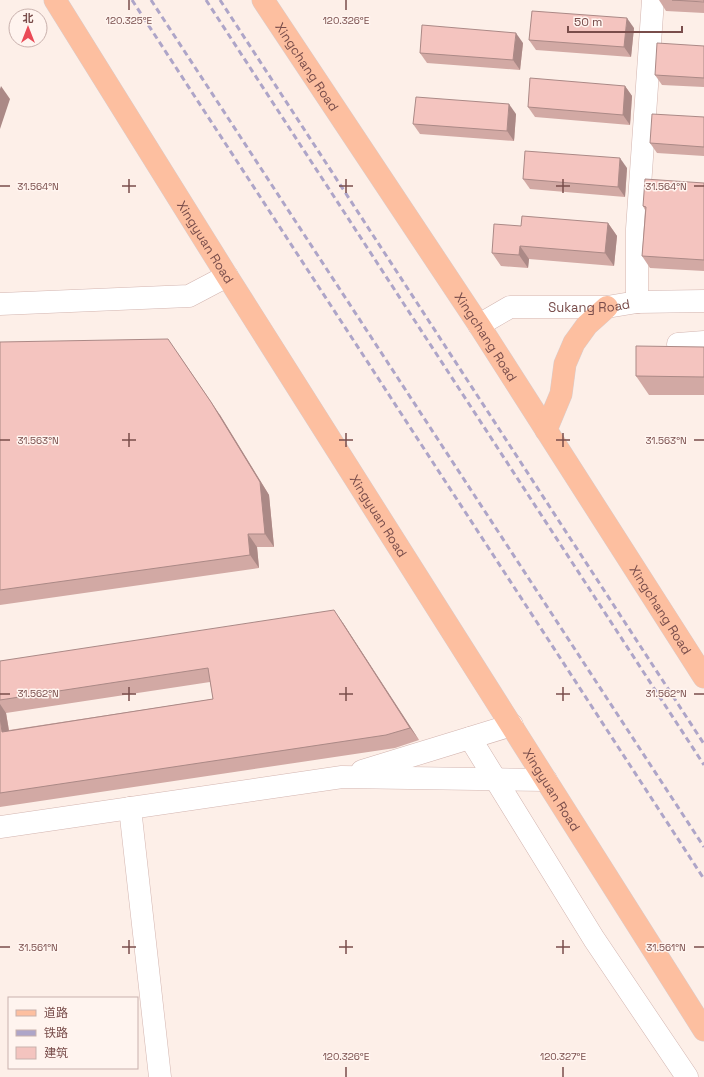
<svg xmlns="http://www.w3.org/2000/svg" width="704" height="1077" viewBox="0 0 704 1077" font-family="'Space Grotesk','Noto Sans SC',sans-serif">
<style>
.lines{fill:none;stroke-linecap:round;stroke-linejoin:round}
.minor-casing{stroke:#d3b5b0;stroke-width:23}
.major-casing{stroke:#d9cdcd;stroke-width:23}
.minor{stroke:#fff;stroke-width:22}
.major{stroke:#fdbfa0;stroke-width:22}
.rail{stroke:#aea5c8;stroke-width:3;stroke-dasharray:6 4;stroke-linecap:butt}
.wall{fill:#d2a9a4;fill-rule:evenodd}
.shaded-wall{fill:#ab8986}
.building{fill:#f4c4bf;stroke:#ab8986}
.ticks{fill:none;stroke:#794d4b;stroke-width:1.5}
.labels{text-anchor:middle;stroke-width:3;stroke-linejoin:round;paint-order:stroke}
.street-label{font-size:13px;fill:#794d4b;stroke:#fff4ef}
.ticks-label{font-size:10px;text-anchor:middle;fill:#794d4b;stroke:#fff4ef;stroke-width:3;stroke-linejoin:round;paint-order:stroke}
</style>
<rect width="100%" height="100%" fill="#fdefe8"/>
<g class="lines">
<defs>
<g id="minor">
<polyline points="637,302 637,229 653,0"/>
<polyline points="0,304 189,296 227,276"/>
<path id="s1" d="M479,325L510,307H607L637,302L704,301"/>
<polyline points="678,344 704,342"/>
<polyline points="470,738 594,939 687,1077"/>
<polyline points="362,771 512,725"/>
<polyline points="130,808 160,1077"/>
<polyline points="0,827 342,777 546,780"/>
</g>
<g id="major">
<path id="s2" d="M55,0L227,276L704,1030"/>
<path id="s3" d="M263,0L479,325L704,677"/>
<polyline points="546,430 561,394 565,364 574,343 587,325 607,307"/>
</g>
</defs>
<!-- minor casing -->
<use href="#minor" class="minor-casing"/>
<!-- major casing -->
<use href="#major" class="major-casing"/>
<!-- minor -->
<use href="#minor" class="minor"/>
<!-- major -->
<use href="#major" class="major"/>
<!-- rail -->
<g class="rail">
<polyline points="132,0 704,879"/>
<polyline points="151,0 704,847"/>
<polyline points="206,0 704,765"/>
<polyline points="220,0 704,744"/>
</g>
</g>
<!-- wall -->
<g class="wall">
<polygon points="659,0 704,0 704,13 666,11"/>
<polygon points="634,28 631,57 536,50 529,40"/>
<polygon points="523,43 520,70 427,63 420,53"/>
<polygon points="704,46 704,87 662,85 655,75"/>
<polygon points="625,86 632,96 630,125 535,117 528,107"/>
<polygon points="516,114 514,141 420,134 413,124"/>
<polygon points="704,117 704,156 657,153 650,143"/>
<polygon points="627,168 625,197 530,189 523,179"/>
<polygon points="704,183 704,271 650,268 642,256 645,210 643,206"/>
<polygon points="608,223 617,236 614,266 529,259 528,268 501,266 492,253 521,226"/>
<polygon points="0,342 220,415 269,495 274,547 257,547 259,568 0,605"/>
<polygon points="704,347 704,395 649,395 636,376"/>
<path d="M343,623L419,740L395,748L0,807V661ZM210,682L213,699L9,730L6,713Z"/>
</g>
<!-- shaded-wall -->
<g class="shaded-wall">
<polygon points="627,18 634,28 631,57 624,47"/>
<polygon points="516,33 523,43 520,70 513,60"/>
<polygon points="1,86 10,99 0,129 0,89"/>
<polygon points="625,86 632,96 630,125 623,115"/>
<polygon points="509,104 516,114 514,141 507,131"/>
<polygon points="620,158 627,168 625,197 618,187"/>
<polygon points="608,223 617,236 614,266 605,253"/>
<polygon points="520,246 529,259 528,268 519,255"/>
<polygon points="177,352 220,415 269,495 274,547 265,534"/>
<polygon points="248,534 257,547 259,568 250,555"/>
<polygon points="334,610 343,623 419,740 410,728"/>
<polygon points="0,704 6,713 11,744 2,732 0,717"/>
</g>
<!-- building -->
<g class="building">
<polygon points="672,0 704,0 704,2"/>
<polygon points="532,11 627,18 624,47 529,40"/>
<polygon points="422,25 516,33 513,60 420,53"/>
<polygon points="657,43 704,46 704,78 655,75"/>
<polygon points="530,78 625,86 623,115 528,107"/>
<polygon points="416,97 509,104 507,131 413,124"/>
<polygon points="652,114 704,117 704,147 650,143"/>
<polygon points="525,151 620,158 618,187 523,179"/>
<polygon points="645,179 704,183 704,260 642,256 646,207 643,206"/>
<polygon points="522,216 608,223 605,253 520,246 519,255 492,253 494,224 521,226"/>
<polygon points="168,339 211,402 260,482 265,534 248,534 250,555 0,590 0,342"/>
<polygon points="636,346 704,347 704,377 636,376"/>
<polygon points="334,610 410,728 386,735 0,793 0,717 2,732 213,699 208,668 0,700 0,661"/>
</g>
<!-- ticks -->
<path class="ticks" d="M129,0V10M346,0V10M129,179V193M346,179V193M563,179V193M0,186H10M122,186H136M339,186H353M556,186H570M694,186H704M129,433V447M346,433V447M563,433V447M0,440H10M122,440H136M339,440H353M556,440H570M694,440H704M129,687V701M346,687V701M563,687V701M0,694H10M122,694H136M339,694H353M556,694H570M694,694H704M129,940V954M346,940V954M563,940V954M0,947H10M122,947H136M339,947H353M556,947H570M694,947H704M346,1067V1077M563,1067V1077"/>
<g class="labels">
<!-- street labels -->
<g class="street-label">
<text dy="5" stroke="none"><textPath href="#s3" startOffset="80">Xingchang Road</textPath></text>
<text dy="5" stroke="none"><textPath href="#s2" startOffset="285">Xingyuan Road</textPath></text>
<text dy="5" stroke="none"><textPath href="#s1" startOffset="115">Sukang Road</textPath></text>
<text dy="5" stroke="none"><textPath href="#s3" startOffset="404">Xingchang Road</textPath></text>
<text dy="5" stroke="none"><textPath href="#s2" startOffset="609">Xingyuan Road</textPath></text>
<text dy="5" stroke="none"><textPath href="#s3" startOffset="728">Xingchang Road</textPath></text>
<text dy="5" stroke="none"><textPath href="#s2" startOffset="933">Xingyuan Road</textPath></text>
</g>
</g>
<g class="ticks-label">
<text x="129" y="24">120.325°E</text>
<text x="346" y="24">120.326°E</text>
<text x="38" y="190">31.564°N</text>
<text x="666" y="190">31.564°N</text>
<text x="38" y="444">31.563°N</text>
<text x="666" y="444">31.563°N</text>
<text x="38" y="697">31.562°N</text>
<text x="666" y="697">31.562°N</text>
<text x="38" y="951">31.561°N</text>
<text x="666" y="951">31.561°N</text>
<text x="346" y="1060">120.326°E</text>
<text x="563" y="1060">120.327°E</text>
</g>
<!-- legend -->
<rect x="8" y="997" width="130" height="72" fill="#fff4ef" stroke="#c9b1ad"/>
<rect x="16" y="1010" width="20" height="6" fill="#fdbfa0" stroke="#c9b1ad"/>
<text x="44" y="1017" font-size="12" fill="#794d4b">道路</text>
<rect x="16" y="1030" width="20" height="6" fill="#aea5c8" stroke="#c9b1ad"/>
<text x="44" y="1037" font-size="12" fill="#794d4b">铁路</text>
<rect x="16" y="1047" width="20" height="12" fill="#f4c4bf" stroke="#c9b1ad"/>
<text x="44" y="1057" font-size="12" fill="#794d4b">建筑</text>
<!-- north arrow -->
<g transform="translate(28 28)"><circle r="19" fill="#fff4ef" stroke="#c9b1ad"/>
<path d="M0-3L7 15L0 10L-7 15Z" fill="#ea4a56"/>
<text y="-6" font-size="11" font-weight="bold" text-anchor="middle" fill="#794d4b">北</text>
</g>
<!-- scale -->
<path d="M568 26v6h114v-6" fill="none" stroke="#794d4b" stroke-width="2"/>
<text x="574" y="26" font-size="12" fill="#794d4b" stroke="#fff4ef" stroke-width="3" paint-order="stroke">50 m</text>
</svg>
